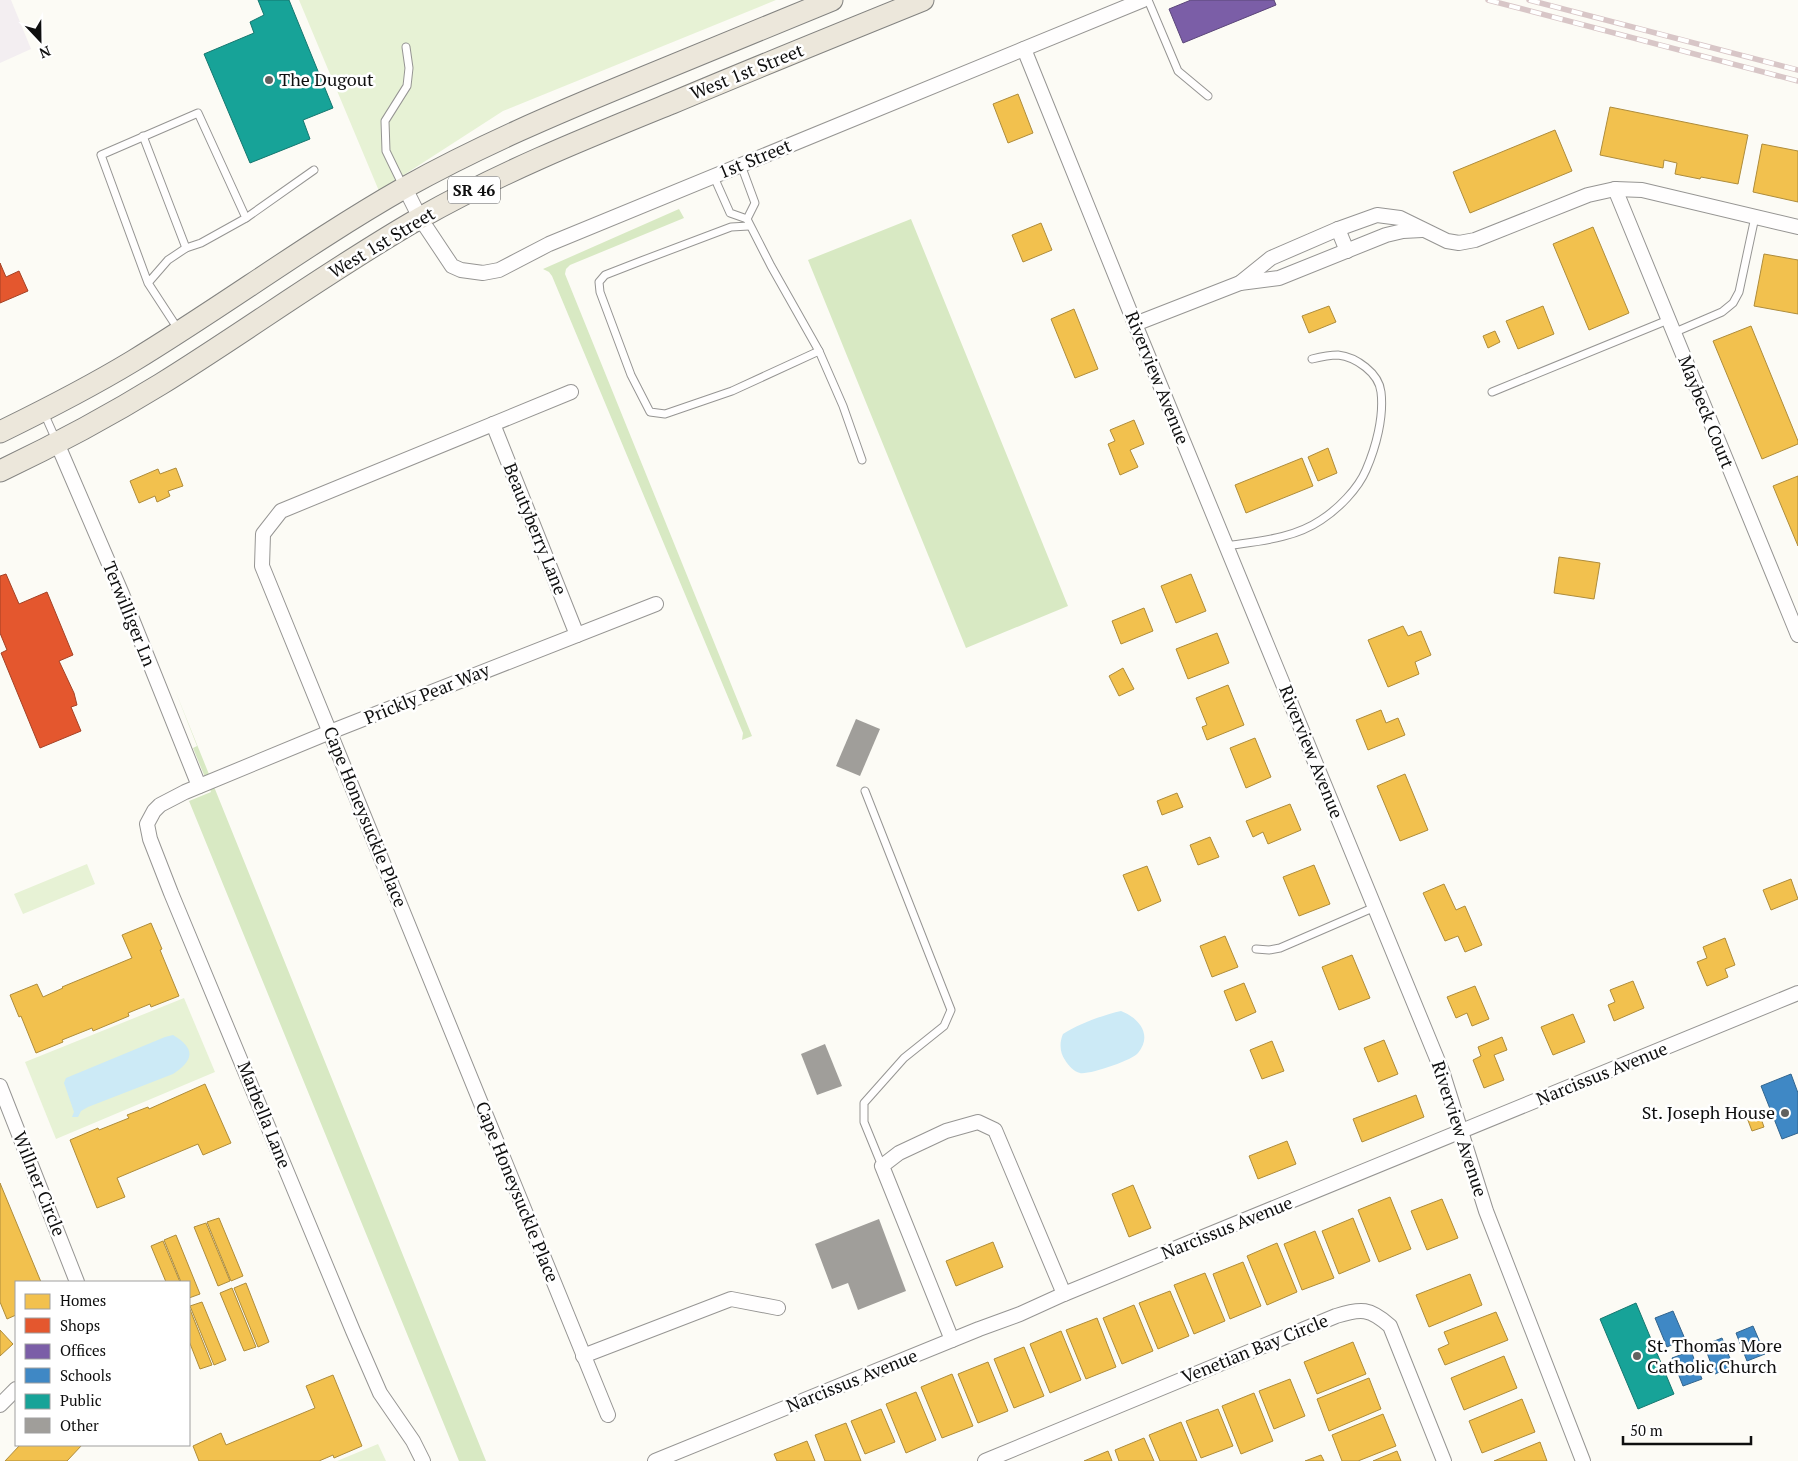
<svg xmlns="http://www.w3.org/2000/svg" width="1798" height="1461" viewBox="0 0 1798 1461" font-family="'PT Serif',serif">
<style>
.industrial{fill:#f3eef1}
.green{fill:#e7f2d5}
.forest{fill:#d8e9c3}
.water{fill:#cceaf6}
.homes{fill:#f2c14e;stroke:#ae8c3b}
.shops{fill:#e4572e;stroke:#a44125}
.offices{fill:#7b5ea7;stroke:#5b4679}
.schools{fill:#3f88c5;stroke:#31648e}
.public{fill:#17a398;stroke:#15776f}
.building{fill:#a09e9a}
.lines{fill:none;stroke-linecap:round;stroke-linejoin:round}
.service-casing{stroke:#969593;stroke-width:9}
.minor-casing{stroke:#969593;stroke-width:16}
.primary-casing{stroke:#838380;stroke-width:23}
.service{stroke:#fffefe;stroke-width:7}
.minor{stroke:#fffefe;stroke-width:14}
.primary{stroke:#ece7db;stroke-width:21}
.rail-casing{stroke:#d8c6c7;stroke-width:5.5}
.rail{stroke:#fff;stroke-width:4;stroke-dasharray:11;stroke-linecap:butt}
.poi-dot{fill:#626260;stroke:#fff;stroke-width:2}
.labels{text-anchor:middle;stroke-width:5;stroke-linejoin:round;paint-order:stroke}
.shield{fill:#fff;stroke:#575757;stroke-width:1}
.shield-label{font-size:16px;font-weight:bold;fill:#0f0f0f}
.street-label{font-size:18px;fill:#0f0f0f;stroke:#fff}
.poi-label{font-size:18px;fill:#0f0f0f;stroke:#fff;text-anchor:start}
</style>
<rect width="100%" height="100%" fill="#fcfbf5"/>
<!-- industrial -->
<polygon class="industrial" points="0,0 11,0 31,49 0,63"/>
<!-- green -->
<g class="green">
<polygon points="299,0 776,0 503,111 379,191"/>
<polygon points="87,864 95,884 23,914 14,894"/>
<polygon points="184,998 215,1072 56,1139 25,1062"/>
<polygon points="378,1444 386,1461 337,1461"/>
</g>
<!-- forest -->
<g class="forest">
<polygon points="679,209 684,218 570,265 566,269 565,274 752,736 742,740 743,733 552,276 549,272 543,269"/>
<polygon points="911,219 1068,606 966,648 808,260"/>
<polygon points="175,690 486,1461 459,1461 189,801 211,792 193,748 197,746"/>
</g>
<!-- water -->
<g class="water">
<path d="M1121,1011C1139,1018 1153,1035 1138,1053C1133,1060 1089,1075 1080,1073C1074,1072 1068,1065 1065,1060C1060,1053 1059,1043 1063,1034C1078,1024 1103,1015 1121,1011Z"/>
<path d="M173,1035C196,1049 194,1060 173,1074L88,1107L81,1111L78,1117H72L74,1112L64,1083L66,1078L165,1037Z"/>
</g>
<!-- homes -->
<g class="homes">
<polygon points="1018,94 1033,133 1008,143 993,104"/>
<polygon points="1610,107 1748,135 1738,184 1701,177 1700,179 1675,174 1677,163 1664,160 1663,168 1600,155"/>
<polygon points="1555,130 1572,171 1470,213 1453,172"/>
<polygon points="1762,144 1798,151 1798,202 1753,192"/>
<polygon points="1041,223 1052,250 1023,262 1012,235"/>
<polygon points="1593,227 1629,313 1589,330 1553,244"/>
<polygon points="1764,254 1798,260 1798,314 1754,306"/>
<polygon points="1329,306 1336,322 1309,333 1302,316"/>
<polygon points="1543,306 1554,334 1518,349 1506,321"/>
<polygon points="1074,309 1098,369 1075,378 1051,319"/>
<polygon points="1751,326 1798,441 1798,444 1762,459 1713,341"/>
<polygon points="1495,331 1500,342 1488,348 1483,336"/>
<polygon points="1134,420 1144,444 1130,450 1138,467 1120,475 1108,444 1115,441 1110,430"/>
<polygon points="1328,448 1337,473 1318,481 1308,457"/>
<polygon points="1302,458 1313,486 1246,513 1235,485"/>
<polygon points="176,468 183,486 168,491 170,496 157,502 155,496 139,503 130,481 158,469 160,474"/>
<polygon points="1798,476 1798,546 1773,486"/>
<polygon points="1559,557 1600,563 1594,599 1554,593"/>
<polygon points="1191,574 1206,611 1176,623 1161,586"/>
<polygon points="1144,608 1153,631 1121,644 1112,621"/>
<polygon points="1403,626 1408,636 1421,631 1431,655 1415,662 1419,674 1388,687 1368,640"/>
<polygon points="1217,633 1229,663 1188,679 1176,649"/>
<polygon points="1123,668 1134,689 1119,696 1109,676"/>
<polygon points="1228,685 1244,725 1207,740 1202,727 1207,725 1196,698"/>
<polygon points="1381,710 1386,723 1398,718 1405,735 1368,750 1356,720"/>
<polygon points="1255,738 1271,777 1246,788 1230,748"/>
<polygon points="1405,774 1428,830 1400,841 1377,786"/>
<polygon points="1177,793 1183,807 1162,815 1157,801"/>
<polygon points="1290,804 1301,830 1268,844 1263,832 1253,837 1246,821"/>
<polygon points="1210,837 1219,857 1198,865 1190,845"/>
<polygon points="1314,865 1330,904 1299,916 1283,877"/>
<polygon points="1147,866 1161,901 1138,911 1123,875"/>
<polygon points="1791,879 1798,899 1771,910 1763,890"/>
<polygon points="1444,884 1456,910 1465,906 1482,945 1465,952 1458,936 1445,941 1423,893"/>
<polygon points="151,923 162,949 160,950 179,996 151,1007 150,1004 128,1013 129,1016 93,1031 92,1028 62,1040 63,1042 36,1053 21,1016 19,1017 10,995 37,984 43,997 63,988 62,987 132,958 122,935"/>
<polygon points="1225,936 1238,967 1212,977 1200,946"/>
<polygon points="1725,938 1735,965 1725,969 1728,977 1707,986 1697,962 1707,958 1703,947"/>
<polygon points="1352,955 1370,998 1339,1010 1322,967"/>
<polygon points="1633,981 1644,1008 1614,1021 1608,1005 1615,1002 1610,990"/>
<polygon points="1244,983 1256,1012 1236,1021 1224,991"/>
<polygon points="1475,986 1489,1019 1472,1026 1467,1013 1456,1018 1447,997"/>
<polygon points="1573,1014 1585,1042 1553,1055 1541,1027"/>
<polygon points="1502,1037 1507,1050 1494,1055 1504,1080 1484,1088 1473,1060 1481,1056 1478,1047"/>
<polygon points="1384,1040 1398,1074 1378,1082 1364,1048"/>
<polygon points="1272,1041 1284,1071 1262,1079 1250,1050"/>
<polygon points="205,1084 231,1143 203,1155 198,1144 117,1178 125,1197 97,1208 70,1140 98,1128 99,1130 129,1118 127,1115 148,1107 149,1109"/>
<polygon points="1416,1095 1424,1117 1362,1142 1353,1119"/>
<polygon points="1758,1110 1764,1127 1752,1131 1746,1115"/>
<polygon points="1287,1141 1296,1164 1258,1179 1249,1156"/>
<polygon points="0,1183 41,1282 16,1282 16,1315 7,1319 0,1302"/>
<polygon points="1133,1185 1151,1228 1129,1237 1112,1194"/>
<polygon points="1390,1197 1411,1249 1379,1262 1358,1210"/>
<polygon points="1442,1199 1458,1238 1427,1250 1411,1211"/>
<polygon points="219,1218 243,1276 231,1281 207,1222"/>
<polygon points="1353,1218 1370,1261 1339,1274 1322,1231"/>
<polygon points="206,1223 230,1281 218,1286 194,1227"/>
<polygon points="1315,1231 1334,1278 1302,1290 1284,1244"/>
<polygon points="176,1235 200,1294 189,1298 189,1282 181,1282 164,1240"/>
<polygon points="163,1241 180,1282 166,1282 151,1246"/>
<polygon points="993,1242 1003,1267 956,1286 946,1261"/>
<polygon points="1277,1243 1297,1292 1267,1305 1247,1256"/>
<polygon points="1243,1262 1261,1306 1230,1319 1213,1274"/>
<polygon points="1205,1273 1225,1321 1194,1334 1174,1285"/>
<polygon points="1470,1274 1482,1305 1429,1327 1416,1295"/>
<polygon points="246,1283 269,1342 258,1347 234,1288"/>
<polygon points="232,1288 256,1347 244,1351 220,1293"/>
<polygon points="1170,1291 1189,1336 1158,1349 1139,1303"/>
<polygon points="202,1302 226,1360 214,1365 190,1306"/>
<polygon points="1134,1305 1153,1351 1122,1364 1103,1318"/>
<polygon points="189,1307 212,1365 200,1369 189,1341"/>
<polygon points="1496,1312 1508,1340 1445,1365 1438,1349 1449,1344 1444,1332"/>
<polygon points="1097,1318 1116,1367 1086,1379 1066,1330"/>
<polygon points="0,1330 13,1344 0,1356"/>
<polygon points="1061,1331 1081,1380 1050,1393 1030,1344"/>
<polygon points="1353,1342 1366,1374 1317,1394 1304,1362"/>
<polygon points="1024,1347 1044,1396 1014,1408 994,1359"/>
<polygon points="1504,1356 1517,1388 1464,1410 1451,1378"/>
<polygon points="988,1362 1008,1411 978,1423 958,1374"/>
<polygon points="952,1374 973,1426 942,1438 921,1387"/>
<polygon points="333,1375 362,1446 334,1458 333,1455 319,1461 199,1461 193,1446 221,1433 226,1445 315,1408 306,1386"/>
<polygon points="1369,1378 1381,1409 1329,1431 1317,1399"/>
<polygon points="1290,1379 1305,1416 1274,1429 1259,1391"/>
<polygon points="916,1392 936,1440 906,1453 886,1404"/>
<polygon points="1254,1393 1273,1441 1241,1454 1222,1406"/>
<polygon points="1522,1399 1535,1432 1482,1453 1469,1421"/>
<polygon points="881,1409 895,1442 865,1454 851,1421"/>
<polygon points="1218,1409 1233,1446 1201,1458 1186,1421"/>
<polygon points="1383,1414 1396,1446 1358,1461 1342,1461 1332,1435"/>
<polygon points="1181,1422 1197,1461 1160,1461 1149,1435"/>
<polygon points="846,1423 861,1461 825,1461 815,1435"/>
<polygon points="1144,1438 1154,1461 1119,1461 1115,1450"/>
<polygon points="807,1441 815,1461 777,1461 774,1454"/>
<polygon points="1540,1442 1547,1461 1494,1461"/>
<polygon points="20,1445 82,1445 67,1461 5,1461"/>
<polygon points="1108,1451 1112,1461 1084,1461"/>
<polygon points="1397,1451 1401,1461 1373,1461"/>
<polygon points="1321,1455 1324,1461 1305,1461"/>
</g>
<!-- shops -->
<g class="shops">
<polygon points="0,263 6,277 19,271 28,291 0,303"/>
<polygon points="6,574 19,604 47,592 73,655 59,661 74,693 77,705 71,707 81,731 40,748 1,653 7,650 0,633 0,576"/>
</g>
<!-- offices -->
<polygon class="offices" points="1191,0 1274,0 1276,5 1183,43 1169,9"/>
<!-- schools -->
<g class="schools">
<polygon points="1791,1074 1798,1093 1798,1133 1782,1139 1761,1086"/>
<polygon points="1673,1311 1685,1339 1667,1347 1655,1318"/>
<polygon points="1753,1326 1765,1354 1747,1361 1736,1333"/>
<polygon points="1722,1338 1733,1366 1715,1374 1704,1345"/>
<polygon points="1691,1351 1702,1379 1683,1386 1672,1358"/>
</g>
<!-- public -->
<g class="public">
<polygon points="258,0 289,0 333,108 303,120 310,139 250,163 204,54 254,33 250,22 264,15"/>
<polygon points="1636,1303 1674,1394 1638,1409 1600,1319"/>
</g>
<!-- building -->
<g class="building">
<polygon points="856,719 880,729 860,776 836,766"/>
<polygon points="825,1044 842,1086 817,1095 801,1054"/>
<polygon points="879,1219 906,1291 858,1310 848,1283 832,1289 815,1244"/>
</g>
<g class="lines">
<defs>
<g id="service">
<polyline points="1148,0 1178,71 1208,96"/>
<polyline points="143,136 186,248"/>
<polyline points="714,177 730,213 747,219 755,203 741,165"/>
<polyline points="403,186 386,151 385,121 407,86 409,68 406,47"/>
<polyline points="246,218 314,170"/>
<polyline points="747,219 771,266 819,351 843,406 862,460"/>
<polyline points="749,226 731,227 641,261 605,275 599,282 600,292 631,375 650,412 665,414 732,391 819,351"/>
<polyline points="148,283 168,260 186,248 201,243 246,218 198,113 101,155 148,283 178,329"/>
<polyline points="1673,333 1722,312 1733,303 1739,292 1755,217"/>
<polyline points="1492,392 1668,320"/>
<polyline points="44,413 56,440"/>
<path d="M1226,546C1258,541 1293,539 1321,520C1338,509 1358,489 1366,470C1376,447 1384,417 1381,392C1379,373 1356,357 1338,355C1329,355 1320,357 1312,359"/>
<polyline points="865,791 951,1010 944,1026 904,1058 864,1103 864,1122 882,1166"/>
<polyline points="1256,949 1269,950 1280,948 1375,907"/>
</g>
<g id="minor">
<polyline points="1024,49 1135,324 1442,1071 1486,1211 1583,1461"/>
<polyline points="405,188 420,218 452,266 461,270 483,273 499,270 549,244 1143,0"/>
<polyline points="1615,189 1798,635"/>
<polyline points="1338,229 1347,251"/>
<polyline points="1240,283 1271,258 1338,229 1377,215 1400,218 1447,241 1459,243 1475,240 1588,195 1615,189 1642,190 1798,227"/>
<polyline points="1135,324 1240,283 1279,278 1386,235 1403,231 1422,230"/>
<polyline points="571,392 281,511 263,534 262,566 608,1415"/>
<polyline points="493,424 577,635"/>
<polyline points="57,443 122,594 199,786"/>
<polyline points="0,1086 77,1282"/>
<polyline points="952,1340 882,1166 899,1153 946,1131 978,1122 995,1130 1064,1294"/>
<polyline points="583,1356 731,1299 778,1308"/>
<polyline points="0,1405 16,1389"/>
<polyline points="423,1461 413,1441 380,1393 353,1331 171,893 150,839 147,824 154,811 160,805 185,792 330,732 656,604"/>
<polyline points="655,1461 979,1329 1020,1314 1064,1294 1798,993"/>
<path d="M985,1461L1336,1316C1361,1308 1370,1308 1390,1326L1444,1461"/>
</g>
<g id="primary">
<path d="M0,432C45,410 90,387 133,361C225,305 311,241 404,188C479,146 557,113 635,81C701,54 767,27 832,0"/>
<path d="M0,471C55,445 109,416 161,384C248,330 331,269 420,218C501,172 586,138 672,103C755,68 839,34 923,0"/>
</g>
</defs>
<!-- service casing -->
<use href="#service" class="service-casing"/>
<!-- minor casing -->
<use href="#minor" class="minor-casing"/>
<!-- primary casing -->
<use href="#primary" class="primary-casing"/>
<!-- service -->
<use href="#service" class="service"/>
<!-- minor -->
<use href="#minor" class="minor"/>
<!-- primary -->
<use href="#primary" class="primary"/>
<defs>
<g id="rail">
<polyline points="1488,0 1798,81"/>
<polyline points="1529,0 1798,70"/>
</g>
</defs>
<!-- rail casing -->
<use href="#rail" class="rail-casing"/>
<!-- rail -->
<use href="#rail" class="rail"/>
</g>
<!-- markers -->
<g class="poi-dot">
<circle cx="269" cy="80" r="5"/>
<circle cx="1785" cy="1113" r="5"/>
<circle cx="1637" cy="1356" r="5"/>
</g>
<g class="labels">
<!-- shield labels -->
<rect class="shield" x="448" y="176.5" width="52" height="27" rx="4"/>
<g class="shield-label">
<text x="474" y="196">SR 46</text>
</g>
<!-- street labels -->
<g class="street-label">
<text transform="translate(747 72) rotate(-22)" y="6">West 1st Street</text>
<text transform="translate(755 159) rotate(-22)" y="6">1st Street</text>
<text transform="translate(382 243) rotate(-31)" y="6">West 1st Street</text>
<text transform="translate(1157 378) rotate(68)" y="6">Riverview Avenue</text>
<text transform="translate(1706 412) rotate(68)" y="6">Maybeck Court</text>
<text transform="translate(535 529) rotate(68)" y="6">Beautyberry Lane</text>
<text transform="translate(129 614) rotate(68)" y="6">Terwilliger Ln</text>
<text transform="translate(427 694) rotate(-22)" y="6">Prickly Pear Way</text>
<text transform="translate(1311 752) rotate(68)" y="6">Riverview Avenue</text>
<text transform="translate(365 817) rotate(68)" y="6">Cape Honeysuckle Place</text>
<text transform="translate(1602 1074) rotate(-22)" y="6">Narcissus Avenue</text>
<text transform="translate(264 1115) rotate(68)" y="6">Marbella Lane</text>
<text transform="translate(1459 1129) rotate(72)" y="6">Riverview Avenue</text>
<text transform="translate(39 1184) rotate(68)" y="6">Willner Circle</text>
<text transform="translate(517 1192) rotate(68)" y="6">Cape Honeysuckle Place</text>
<text transform="translate(1227 1228) rotate(-22)" y="6">Narcissus Avenue</text>
<text transform="translate(1255 1349) rotate(-22)" y="6">Venetian Bay Circle</text>
<text transform="translate(852 1381) rotate(-22)" y="6">Narcissus Avenue</text>
</g>
<!-- poi labels -->
<g class="poi-label">
<text x="279" y="86">The Dugout</text>
<text x="1775" y="1119" text-anchor="end">St. Joseph House</text>
<text x="1647" y="1352">St. Thomas More<tspan x="1647" dy="21">Catholic Church</tspan></text>
</g>
</g>
<!-- legend -->
<rect x="15" y="1281" width="175" height="165" fill="#ffffff" stroke="#9f9f9f"/>
<rect x="25" y="1294" width="25" height="15" fill="#f2c14e" stroke="#9f9f9f"/>
<text x="60" y="1306" font-size="15" fill="#0f0f0f">Homes</text>
<rect x="25" y="1318" width="25" height="15" fill="#e4572e" stroke="#9f9f9f"/>
<text x="60" y="1331" font-size="15" fill="#0f0f0f">Shops</text>
<rect x="25" y="1344" width="25" height="15" fill="#7b5ea7" stroke="#9f9f9f"/>
<text x="60" y="1356" font-size="15" fill="#0f0f0f">Offices</text>
<rect x="25" y="1368" width="25" height="15" fill="#3f88c5" stroke="#9f9f9f"/>
<text x="60" y="1381" font-size="15" fill="#0f0f0f">Schools</text>
<rect x="25" y="1394" width="25" height="15" fill="#17a398" stroke="#9f9f9f"/>
<text x="60" y="1406" font-size="15" fill="#0f0f0f">Public</text>
<rect x="25" y="1418" width="25" height="15" fill="#a09e9a" stroke="#9f9f9f"/>
<text x="60" y="1431" font-size="15" fill="#0f0f0f">Other</text>
<!-- north arrow -->
<g transform="translate(40 40) rotate(158)" stroke="#ffffff" stroke-width="4" paint-order="stroke">
<path d="M0-4L9 19L0 12L-9 19Z" fill="#0f0f0f"/>
<text y="-8" font-size="14" font-weight="bold" text-anchor="middle" fill="#0f0f0f">N</text>
</g>
<!-- scale -->
<path d="M1623 1436v8h128v-8" fill="none" stroke="#0f0f0f" stroke-width="2.5"/>
<text x="1630" y="1436" font-size="15" fill="#0f0f0f" stroke="#ffffff" stroke-width="4" paint-order="stroke">50 m</text>
</svg>
